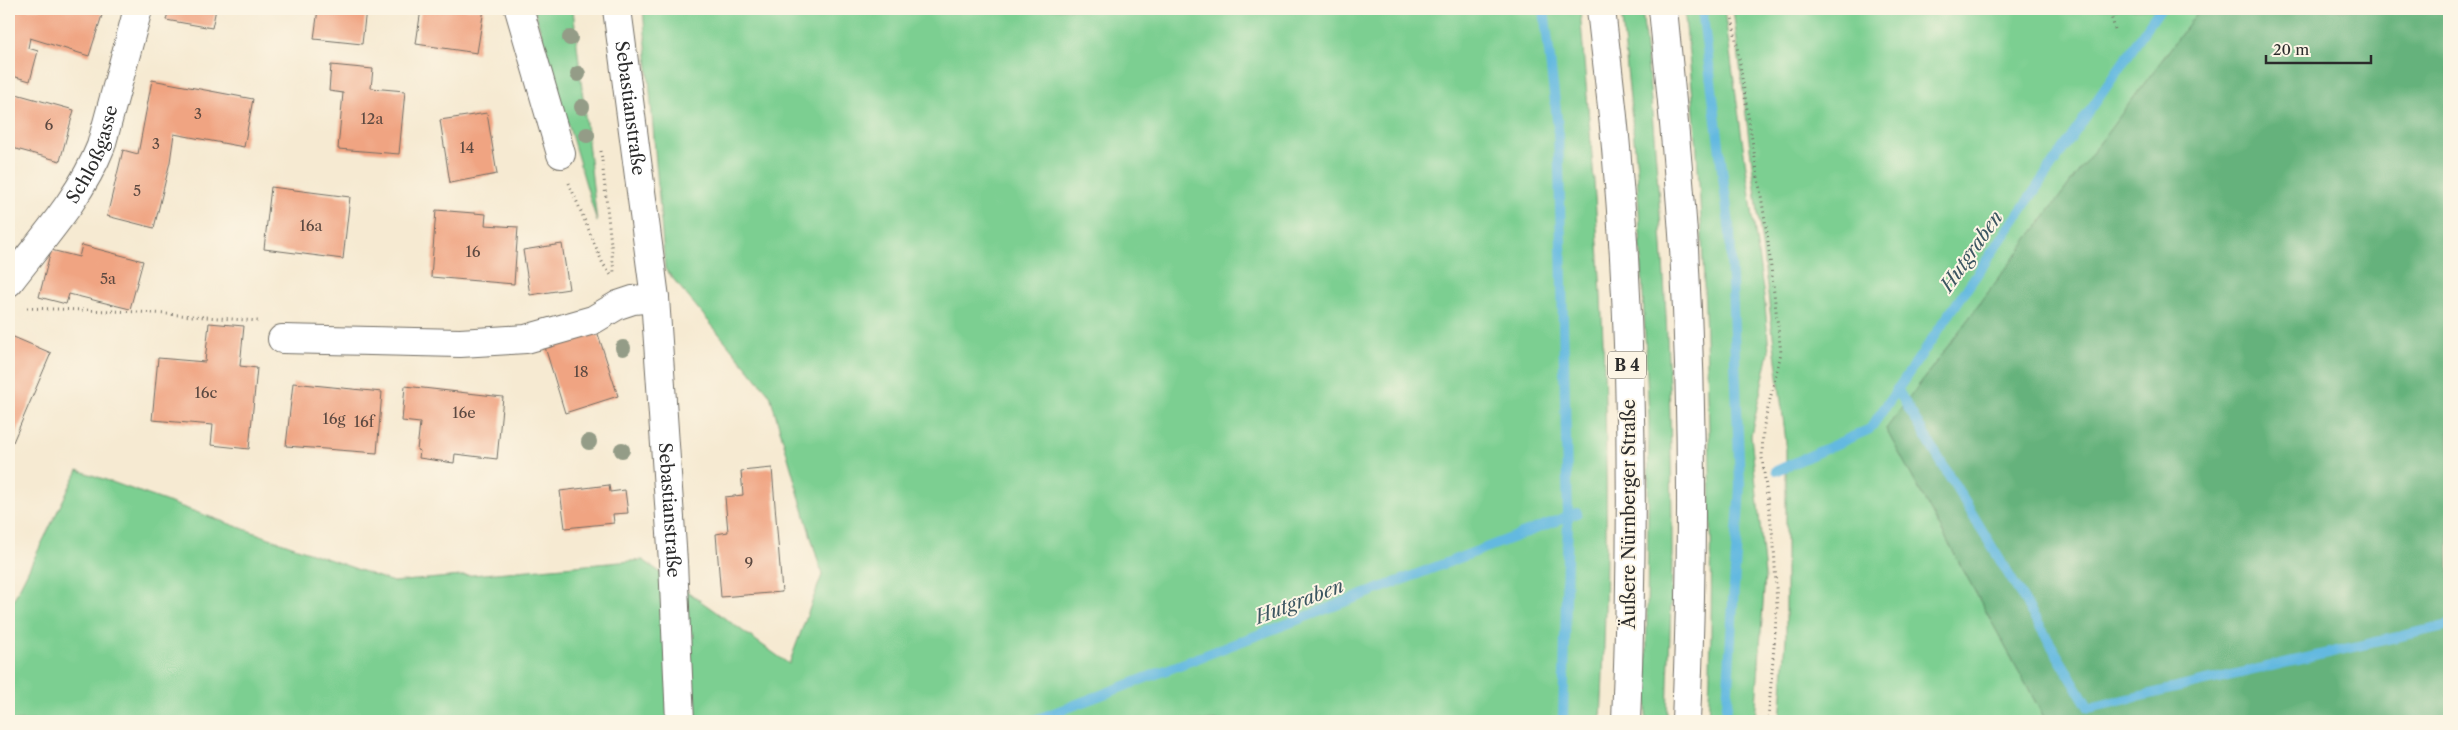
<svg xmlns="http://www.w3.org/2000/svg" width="2458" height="730" viewBox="0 0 2458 730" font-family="'Libre Caslon Text',serif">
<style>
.green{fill:#7ccf91;stroke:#547d5e}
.forest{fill:#65b27b;stroke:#486e53}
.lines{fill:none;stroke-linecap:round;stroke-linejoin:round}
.stream{stroke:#64b9e0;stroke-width:10}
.building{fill:#f0a482}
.minor-casing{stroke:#726e65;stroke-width:30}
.tertiary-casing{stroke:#726e65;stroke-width:30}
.trunk-casing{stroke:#726e65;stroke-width:30}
.path{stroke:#726e65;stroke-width:3;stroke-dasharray:1 4;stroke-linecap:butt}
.minor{stroke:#fff;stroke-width:28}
.tertiary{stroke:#fff;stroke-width:28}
.trunk{stroke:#fff;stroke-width:28}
.tree{fill:#949c87}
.labels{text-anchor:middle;stroke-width:4;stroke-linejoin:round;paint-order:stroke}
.number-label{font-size:15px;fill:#5c4941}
.shield{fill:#fcf5e5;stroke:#6a6863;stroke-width:1}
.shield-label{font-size:16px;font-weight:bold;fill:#2b2b2b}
.street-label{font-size:18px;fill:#2b2b2b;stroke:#fcf5e5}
.water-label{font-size:19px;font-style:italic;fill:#3c5661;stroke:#fcf5e5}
</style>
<rect width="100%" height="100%" fill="#fcf5e5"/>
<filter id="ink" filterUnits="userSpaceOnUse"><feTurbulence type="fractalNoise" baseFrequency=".02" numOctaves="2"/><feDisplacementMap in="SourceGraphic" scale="10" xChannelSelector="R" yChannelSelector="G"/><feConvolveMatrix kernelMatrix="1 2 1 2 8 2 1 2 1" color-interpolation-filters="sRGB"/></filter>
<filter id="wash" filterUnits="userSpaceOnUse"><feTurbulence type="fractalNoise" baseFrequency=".0096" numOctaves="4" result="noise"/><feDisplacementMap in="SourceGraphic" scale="20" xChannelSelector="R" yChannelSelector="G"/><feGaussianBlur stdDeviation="1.12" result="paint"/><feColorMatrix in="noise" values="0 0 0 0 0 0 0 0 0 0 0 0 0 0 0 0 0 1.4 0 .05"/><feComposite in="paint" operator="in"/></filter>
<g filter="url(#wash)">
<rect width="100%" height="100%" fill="#f6ead2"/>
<!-- green -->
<g class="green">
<polygon points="534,9 573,9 597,222"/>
<path d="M643,9H1580C1585,81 1593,154 1597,227C1608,392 1609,557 1601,721H9V609L78,470L393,582L643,560L789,664L822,575L770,395L665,269Z"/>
<path d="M1621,9H1642C1661,189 1672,370 1672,551C1672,608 1668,665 1667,721H1646L1649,419L1637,169Z"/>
<path d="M1684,9H1724L1765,304L1769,352L1751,435L1765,575L1755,721H1708C1714,603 1711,485 1707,367C1703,247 1698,127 1684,9Z"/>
<polygon points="1733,9 2200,9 1886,429 2046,721 1780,721 1786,638 1786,442"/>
</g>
<!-- forest -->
<polygon class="forest" points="2200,9 2449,9 2449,721 2046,721 1886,429"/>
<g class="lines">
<!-- stream -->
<g class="stream">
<polyline points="1544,9 1558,128 1568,517 1563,721"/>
<polyline points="1702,9 1730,233 1740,485 1726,721"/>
<polyline points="1897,389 2089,708 2449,625"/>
<polyline points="1776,471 1870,429 2160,9"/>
<polyline points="1033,721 1577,513"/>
</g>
</g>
<g id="blocks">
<!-- building -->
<g class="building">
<polygon points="9,9 104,9 89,56 30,38 28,48 38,51 30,81 9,75"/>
<polygon points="169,9 216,9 212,28 166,20"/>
<polygon points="318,9 366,9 362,44 314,39"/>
<polygon points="421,9 484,9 477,53 416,44"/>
<polygon points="331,65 373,69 371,88 405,91 399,154 338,149 343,93 329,91"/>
<polygon points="152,80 253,99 244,147 174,134 170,162 154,228 107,216 123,150 138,154"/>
<polygon points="9,92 74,110 60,161 9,147"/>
<polygon points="487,113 497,174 450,183 440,120"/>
<polygon points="271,187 350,197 343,259 264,249"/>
<polygon points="436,210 486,214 485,225 518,227 514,284 431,277"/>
<polygon points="562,244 569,289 530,295 523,250"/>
<polygon points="82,245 143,261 130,309 69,294 66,304 39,297 51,250 79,257"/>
<polygon points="209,323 244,326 240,366 257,368 249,449 211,445 213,425 152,420 158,358 205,362"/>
<polygon points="597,331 618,396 565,413 545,347"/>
<polygon points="9,335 51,353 13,442 9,440"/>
<polygon points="293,383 382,392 377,453 286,446"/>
<polygon points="405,386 503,397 497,459 455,454 454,463 419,458 420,451 417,450 420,423 402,421"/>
<polygon points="772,468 782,592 721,597 716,534 728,532 725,497 743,495 741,471"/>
<polygon points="609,485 610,492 625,490 628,513 613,514 614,523 565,528 560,491"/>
</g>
</g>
</g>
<g filter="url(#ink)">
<use href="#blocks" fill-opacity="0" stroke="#726e65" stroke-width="1"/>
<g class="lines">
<defs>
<g id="minor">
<polyline points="519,9 561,154"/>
<path id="s1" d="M9,282C42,239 81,197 101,146L138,9"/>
<polyline points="282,339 460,343 526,339 593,320 618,305 633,300 655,298"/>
</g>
<g id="tertiary">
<path id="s2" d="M617,9L655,298L673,562L680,721"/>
</g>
<g id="trunk">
<path d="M1601,9C1606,55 1612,101 1616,148C1633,337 1634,531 1626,721"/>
<path d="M1663,9C1671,89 1679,169 1684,249C1693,406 1693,565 1686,721"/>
</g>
</defs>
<!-- minor casing -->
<use href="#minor" class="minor-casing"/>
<!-- tertiary casing -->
<use href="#tertiary" class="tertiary-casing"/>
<!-- trunk casing -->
<use href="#trunk" class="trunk-casing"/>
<!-- path -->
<g class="path">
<polyline points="1731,9 1767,233 1781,353 1763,429 1762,458 1774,545 1777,608 1768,721"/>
<polyline points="2109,9 2115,29"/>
<polyline points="601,151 614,272"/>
<polyline points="569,183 603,264 611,275"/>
<polyline points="27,308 140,312 258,321"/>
</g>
<!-- minor -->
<use href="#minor" class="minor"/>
<!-- tertiary -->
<use href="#tertiary" class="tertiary"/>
<!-- trunk -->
<use href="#trunk" class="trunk"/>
</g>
<!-- trees -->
<g class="tree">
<circle cx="570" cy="38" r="8"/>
<circle cx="578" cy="74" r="8"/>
<circle cx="582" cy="107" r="8"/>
<circle cx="587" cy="135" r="8"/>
<circle cx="623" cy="348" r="8"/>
<circle cx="589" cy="442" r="8"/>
<circle cx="622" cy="450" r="8"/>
</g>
</g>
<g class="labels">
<!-- number labels -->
<g class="number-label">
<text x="198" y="119">3</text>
<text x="372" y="124">12a</text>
<text x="49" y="130">6</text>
<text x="156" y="149">3</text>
<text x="467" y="153">14</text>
<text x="137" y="196">5</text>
<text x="311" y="231">16a</text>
<text x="473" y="257">16</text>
<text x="108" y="284">5a</text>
<text x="581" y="377">18</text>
<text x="206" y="398">16c</text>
<text x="464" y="418">16e</text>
<text x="334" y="424">16g</text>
<text x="364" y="427">16f</text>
<text x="749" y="568">9</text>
</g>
<!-- shield labels -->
<rect class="shield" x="1608" y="351.5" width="38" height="27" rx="4"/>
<g class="shield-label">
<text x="1627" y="371">B 4</text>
</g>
<!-- street labels -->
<g class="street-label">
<text dy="6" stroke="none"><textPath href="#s2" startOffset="100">Sebastianstraße</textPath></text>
<text dy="6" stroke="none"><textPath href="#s1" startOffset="154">Schloßgasse</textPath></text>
<text dy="6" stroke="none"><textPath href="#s2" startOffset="504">Sebastianstraße</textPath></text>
<text transform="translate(1629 514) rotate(-90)" y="6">Äußere Nürnberger Straße</text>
</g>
<!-- water labels -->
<g class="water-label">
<text transform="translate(1971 251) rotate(-55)" y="7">Hutgraben</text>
<text transform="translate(1299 601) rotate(-21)" y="7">Hutgraben</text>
</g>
</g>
<!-- margin -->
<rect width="2458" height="730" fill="none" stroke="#fcf5e5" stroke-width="30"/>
<!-- scale -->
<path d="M2266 55v8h105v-8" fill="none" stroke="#2b2b2b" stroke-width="2.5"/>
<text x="2273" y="55" font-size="15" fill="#2b2b2b" stroke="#fcf5e5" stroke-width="4" paint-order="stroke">20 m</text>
</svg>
